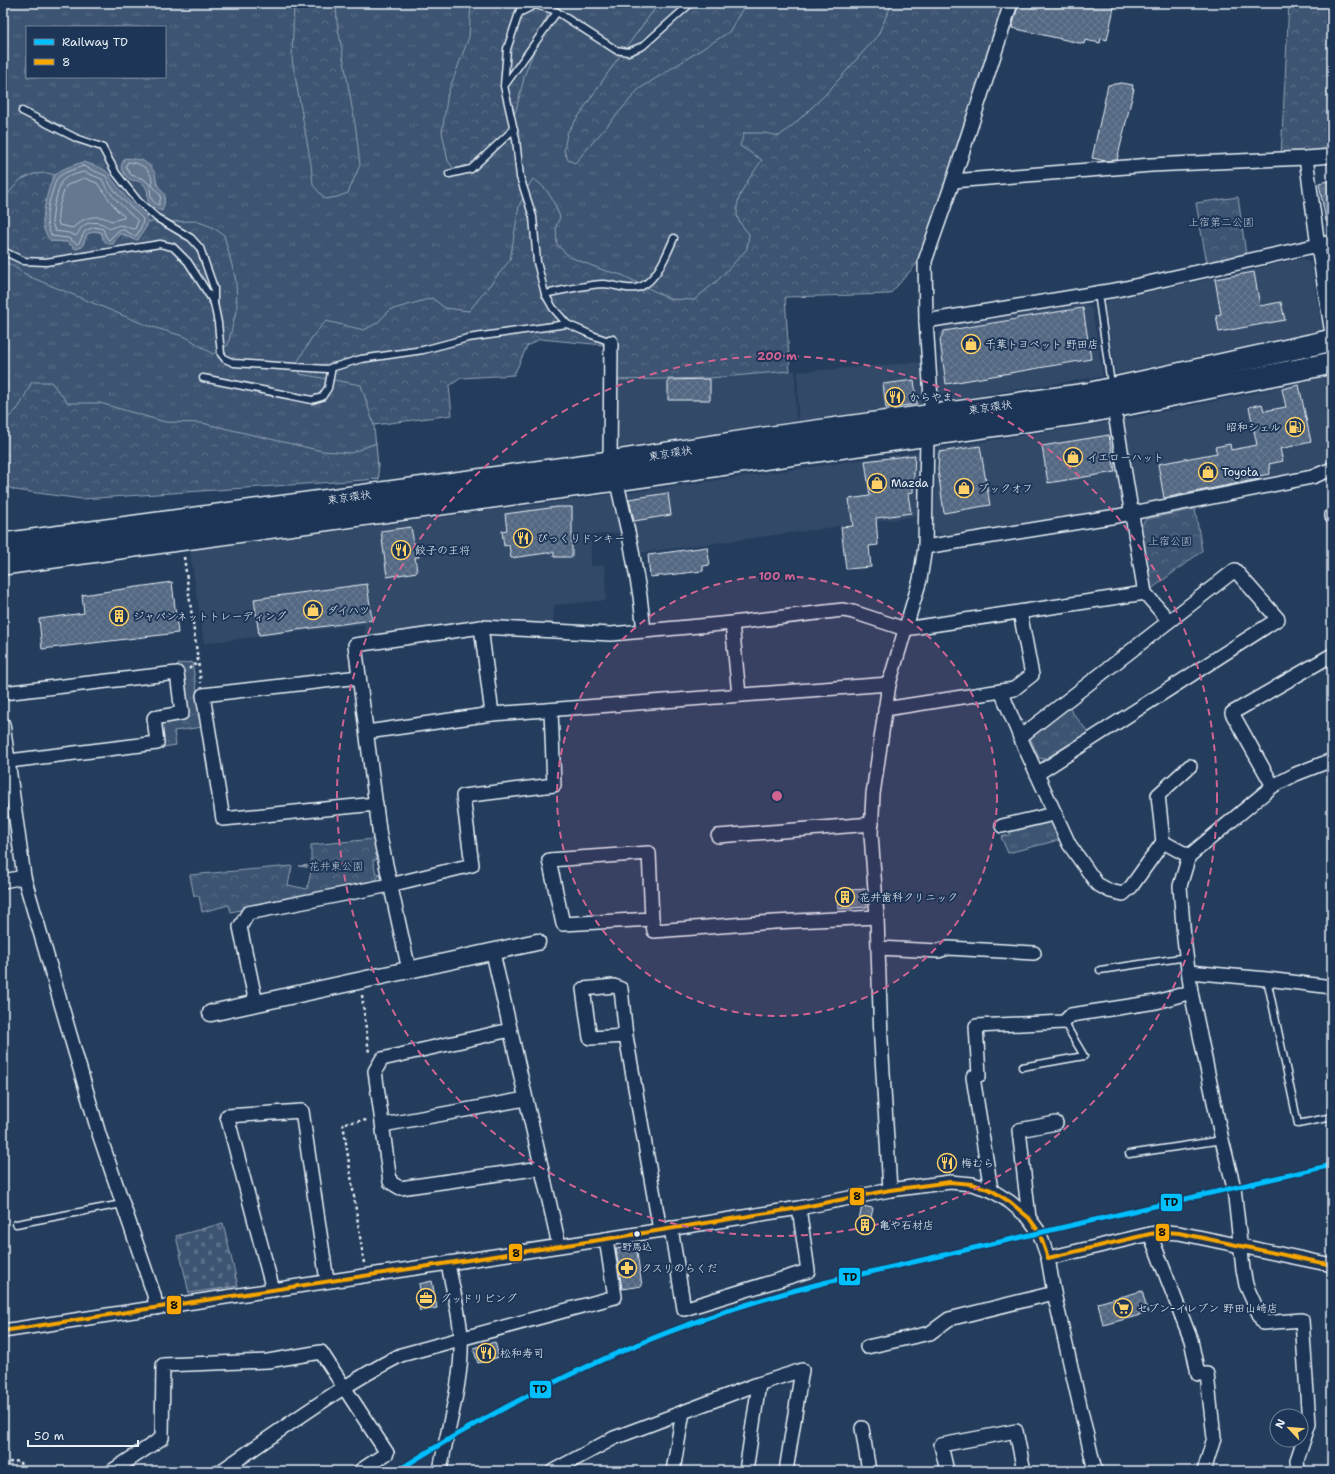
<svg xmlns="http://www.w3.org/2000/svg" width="1335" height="1474" viewBox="0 0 1335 1474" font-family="'Shantell Sans','Klee One',sans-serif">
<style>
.built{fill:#334a68}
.grass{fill:url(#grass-tufts);stroke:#93a2b5;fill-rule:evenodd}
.forest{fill:url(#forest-crowns);stroke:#93a2b5}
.cemetery{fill:url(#cemetery-stones);stroke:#93a2b5}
.water{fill:#657890;stroke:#99a8ba}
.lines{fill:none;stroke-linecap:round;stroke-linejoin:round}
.shore{stroke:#b4c1ce;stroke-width:1}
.building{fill:url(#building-cross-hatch);stroke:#e8f1f8}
.service-casing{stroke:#e8f1f8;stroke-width:9}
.minor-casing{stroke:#e8f1f8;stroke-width:16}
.tertiary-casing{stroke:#e8f1f8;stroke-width:19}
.trunk-casing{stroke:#e8f1f8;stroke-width:24}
.path{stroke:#e8f1f8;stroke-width:2.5;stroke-dasharray:3 3;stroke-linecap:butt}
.service{stroke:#1d3557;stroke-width:6}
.minor{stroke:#1d3557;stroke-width:13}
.tertiary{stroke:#1d3557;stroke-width:16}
.trunk{stroke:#1d3557;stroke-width:21}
.bus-1-casing{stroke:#1d3557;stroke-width:7}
.bus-1{stroke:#f7a600;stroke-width:4}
.rail-1-casing{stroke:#1d3557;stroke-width:8}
.rail-1{stroke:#00bfff;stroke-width:5}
.ring{fill:none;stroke:#cf6492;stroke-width:2;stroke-dasharray:7 5}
.bus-dot{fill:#e8f1f8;stroke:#1d3557;stroke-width:1.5}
.labels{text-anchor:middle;stroke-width:4;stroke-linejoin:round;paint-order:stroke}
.bus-label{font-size:10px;fill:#e8f1f8;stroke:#1d3557}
.park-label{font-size:11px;fill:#b5c2d0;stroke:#1d3557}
.poi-label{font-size:11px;fill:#e8f1f8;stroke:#1d3557;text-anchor:start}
.street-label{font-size:11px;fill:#e8f1f8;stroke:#1d3557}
.centre{fill:#cf6492;stroke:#1d3557;stroke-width:2}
.ring-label{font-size:12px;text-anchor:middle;font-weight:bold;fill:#cf6492;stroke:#1d3557;stroke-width:4;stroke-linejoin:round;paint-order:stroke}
.line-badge{stroke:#1d3557;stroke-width:1.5}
.pale-badge-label{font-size:11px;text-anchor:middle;font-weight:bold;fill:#111}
</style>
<defs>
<pattern id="grass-tufts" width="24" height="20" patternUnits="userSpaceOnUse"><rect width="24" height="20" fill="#3e5472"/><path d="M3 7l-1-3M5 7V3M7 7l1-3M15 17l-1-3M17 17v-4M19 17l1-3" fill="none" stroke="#5a6d87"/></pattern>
<pattern id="forest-crowns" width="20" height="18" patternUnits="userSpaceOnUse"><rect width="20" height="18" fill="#3e5472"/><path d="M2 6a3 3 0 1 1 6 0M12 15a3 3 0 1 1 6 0" fill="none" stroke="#5a6d87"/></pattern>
<pattern id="cemetery-stones" width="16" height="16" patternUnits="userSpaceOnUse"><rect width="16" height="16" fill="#3e5472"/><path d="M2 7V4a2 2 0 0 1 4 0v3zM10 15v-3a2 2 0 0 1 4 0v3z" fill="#5a6d87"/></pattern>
<pattern id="building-cross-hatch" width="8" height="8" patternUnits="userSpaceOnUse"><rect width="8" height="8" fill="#536782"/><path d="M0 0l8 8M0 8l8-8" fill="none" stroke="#6c7d94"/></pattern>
</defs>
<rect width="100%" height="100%" fill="#253d5d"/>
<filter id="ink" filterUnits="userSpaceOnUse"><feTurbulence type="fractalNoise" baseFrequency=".025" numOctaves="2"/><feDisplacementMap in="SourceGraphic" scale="8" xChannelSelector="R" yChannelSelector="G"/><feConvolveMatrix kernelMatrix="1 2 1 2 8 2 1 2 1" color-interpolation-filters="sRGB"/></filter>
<g filter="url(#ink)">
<!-- built -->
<g class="built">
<polygon points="1302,258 1311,264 1322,330 1116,374 1105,306 1110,299 1206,280"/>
<polygon points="1085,304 1092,309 1103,376 943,401 939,397 939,334 946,326"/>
<polygon points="922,362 924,400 921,405 798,423 798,372"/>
<polygon points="795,371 796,423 612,448 613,380 710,378"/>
<polygon points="1329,376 1332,395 1332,461 1316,468 1262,480 1144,504 1136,499 1122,420 1245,395"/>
<polygon points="1109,422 1123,500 1118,508 942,536 934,529 937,449"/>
<polygon points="919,452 917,516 638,553 625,493"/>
<polygon points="616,494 624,532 591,535 591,566 605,565 606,600 554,605 553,626 366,638 364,624 204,643 190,551"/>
</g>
<!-- grass -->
<g class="grass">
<path d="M3,3H1004L944,184L609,348L569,327L370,384L379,479L24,487L3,480ZM27,27H165V77H27Z"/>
<polygon points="1048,821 1054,824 1059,840 1008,853 1001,837 1009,835 1013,829"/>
</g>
<!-- forest -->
<g class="forest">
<polygon points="294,3 336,3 337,22 356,130 360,165 348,193 337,197 325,199 313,185 311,164 292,59"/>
<polygon points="471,3 552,3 525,74 516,110 506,133 471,167 454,169 448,161 442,132 448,93 469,37"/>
<polygon points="659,3 746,3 729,32 639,89 575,163 568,160 564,151 567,133 614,64"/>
<path d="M892,3H1004L920,260L890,294L785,297L790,371L710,378L613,380L615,346L540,339L527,346L514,375L461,378L449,386L452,415L374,425L361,385L300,374L297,363L312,337L326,321L364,330L377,323L390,310L432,298L445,308L469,311L510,260L519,206L529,185L533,179C548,187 554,202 560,217L556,226L557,245L570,257L603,270L622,275L670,299L694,300L718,280L747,249L749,234C746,230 740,224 738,219C732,198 751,177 762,160L740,146L744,133H765L779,136L792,126L826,94L878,35Z"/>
<polygon points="1289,3 1332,3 1332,47 1328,151 1281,155"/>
<polygon points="47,173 55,175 52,179 51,241 67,242 76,249 82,247 87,234 95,231 117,237 119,234 122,234 134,240 146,227 148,222 196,221 212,227 224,235 236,281 237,307 228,345 213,354 186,337 146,325 28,276 5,261 3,254 3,205 8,194 20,180 33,174"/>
<polygon points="1238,197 1246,255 1207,264 1196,203"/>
<polygon points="32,382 51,382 68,403 100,403 165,422 202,423 322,451 351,453 376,443 379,479 82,499 15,490 3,485 3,418 7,419 19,407"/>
<polygon points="1195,509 1202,551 1150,590 1141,526 1146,519"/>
<polygon points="192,662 203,727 174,731 176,745 164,747 160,726 164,720 187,717 178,664"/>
<polygon points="1068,707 1088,732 1045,759 1039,758 1031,740 1032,734"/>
<polygon points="374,839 378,859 373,861 376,874 381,873 376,880 231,912 229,905 202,912 199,896 194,896 190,875 292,866 288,885 307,889 312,868 299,866 311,865 311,845"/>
</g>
<!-- cemetery -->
<polygon class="cemetery" points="223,1223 238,1286 189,1293 176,1236"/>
<!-- water -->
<g class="water">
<path d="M126,158L142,160L150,166L155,173L157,184L165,195L164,205L162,211C139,204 153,195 144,185C136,176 129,187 121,167L124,159Z"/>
<path d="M83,162C92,165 109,168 111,178L129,201L147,217L148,222L146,227L138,240C131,240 126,233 119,234L113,244H107L103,239L101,232L95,231L87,234L82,247L76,249L67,242L51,241C47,236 43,230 43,224C42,215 49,181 55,175C61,168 75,165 83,162Z"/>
</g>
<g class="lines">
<!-- shore -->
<g class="shore">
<path d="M128,162C142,163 153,170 152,185H150L144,179L131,175L126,167Z"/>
<path d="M83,166L106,176C112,193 131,206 143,219L142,225L137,235L135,236L124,230H119L109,240L106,237L103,229L94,227L85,231L79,243L77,244L68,238L52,236C41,220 51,197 56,180C61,172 74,170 83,166Z"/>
<path d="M84,172L102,179C108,195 126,209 138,221L135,229C123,228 124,221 110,229C103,222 89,219 81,228C79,231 78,234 76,236L69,233L55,231L52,223L54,205L61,182L67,177Z"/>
<path d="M84,178L97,183L117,210L124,216V218L111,221C98,213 83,217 73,228L59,225C55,213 62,197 66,186Z"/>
<path d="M152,185L161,196L159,205C150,202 151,196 150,187Z"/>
</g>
</g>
<!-- building -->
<g class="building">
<polygon points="1019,3 1115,3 1107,40 1101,38 1100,43 1085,40 1084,44 1012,28"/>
<polygon points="1122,83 1133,85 1132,89 1134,89 1117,160 1106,161 1092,158 1108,85"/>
<polygon points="1332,180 1332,221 1326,221 1319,183"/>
<polygon points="1254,272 1260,306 1281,302 1285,320 1219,332 1216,315 1221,314 1215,279"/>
<polygon points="1083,308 1091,359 946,384 940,340 944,331 1017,319 1017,318"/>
<polygon points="710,379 710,400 668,400 668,380"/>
<polygon points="914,380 917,404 886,408 883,384"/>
<polygon points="1299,385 1311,442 1280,449 1283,461 1269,464 1270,474 1258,476 1259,479 1164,498 1158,464 1217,453 1215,447 1230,444 1231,450 1257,445 1249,407 1262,404 1264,411 1286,407 1282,389"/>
<polygon points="1109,435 1115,472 1048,483 1042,446"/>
<polygon points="980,446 990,505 944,513 938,470 939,452"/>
<polygon points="915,455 913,492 908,494 911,513 876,518 878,545 869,546 871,567 846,569 841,527 853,526 849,499 870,496 865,461"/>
<polygon points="668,493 671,515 634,521 629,499"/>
<polygon points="557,507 572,507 572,557 554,557 554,552 511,558 509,545 504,546 502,531 507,530 505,514"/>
<polygon points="411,527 414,544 417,544 419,557 415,557 417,572 387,577 381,531"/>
<polygon points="707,547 710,565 703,566 703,571 650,577 648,555"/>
<polygon points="172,582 178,633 42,649 39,619 84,613 82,595"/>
<polygon points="367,584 372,620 259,635 254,599"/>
<polygon points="865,889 867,907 838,909 837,891"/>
<polygon points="862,1206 873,1208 871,1218 873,1219 870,1233 857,1230"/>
<polygon points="636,1246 642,1286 622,1289 616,1249"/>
<polygon points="432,1281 437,1308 420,1311 417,1296 421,1295 419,1284"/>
<polygon points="1142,1291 1148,1313 1103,1325 1098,1303"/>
<polygon points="495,1342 499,1357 478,1363 473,1348"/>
</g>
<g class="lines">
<defs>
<g id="service">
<polyline points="519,13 522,3"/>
<polyline points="505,85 557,12"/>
<polyline points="22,111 78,139 102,147 116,173 138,201 157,218 191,238 200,248 214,288 214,303"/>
<polyline points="449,174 471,169 514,129"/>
<polyline points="3,251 24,261 46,262 160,244 173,247 188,262 214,303 218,323 221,354 225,359 234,363 327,369 361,359 423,350 468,338 567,324 592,335 611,342"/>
<polyline points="1098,293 1110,377"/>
<path d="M545,294C564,290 584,285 603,284C613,284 625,290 636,288C655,285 667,254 674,238"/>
<polyline points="567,324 553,308 545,294 537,262 533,217 520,177 516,139 504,86 507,49 519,13 535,5 554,10 616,50 628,52 643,46 691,3"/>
<polyline points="203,378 312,400 322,397 328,388 332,367"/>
<polyline points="1100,970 1187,957"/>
<polyline points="1267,979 1298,1124 1332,1117"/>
<polyline points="1022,1067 1084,1056 1064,1022"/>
<polyline points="1129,1154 1222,1140"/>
<polyline points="16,1224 122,1204"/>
</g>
<g id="minor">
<polyline points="1306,158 1318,246 1332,334"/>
<polyline points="953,181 1151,165 1306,158 1332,156"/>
<polyline points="926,321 1121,289 1332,242"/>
<polyline points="611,342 610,462 619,492 631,545 640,596 644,631"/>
<polyline points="1114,408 1145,593 1169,621"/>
<polyline points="1332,515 1332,517"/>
<polyline points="925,547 1117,516 1312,477 1332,469"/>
<polyline points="732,623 739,695"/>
<polyline points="481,627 492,714"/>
<polyline points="359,677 203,695 223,819 376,804"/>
<polyline points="1001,691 1020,737 1069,844 1097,884 1110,891 1123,894 1131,887 1163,842 1189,856"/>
<polyline points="3,693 177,673 182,713 154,718 157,743 9,761"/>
<polyline points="885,709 1014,689 1032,675 1020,612"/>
<polyline points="3,724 24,877 99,1134 154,1295 156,1308"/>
<polyline points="367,732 492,714 889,684"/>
<polyline points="1020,737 1235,570 1278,619 1037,774"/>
<polyline points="1273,786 1232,713 1332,655"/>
<polyline points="1002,826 1054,814"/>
<polyline points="718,836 872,824"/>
<polyline points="1163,842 1158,795 1190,766"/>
<polygon points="649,853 652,919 563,924 549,860"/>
<polyline points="3,881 24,877"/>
<polyline points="652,919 654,931 774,922 877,917"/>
<polyline points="878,948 938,951 948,948 1034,953"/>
<polyline points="493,953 559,1245"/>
<polyline points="409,970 380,837 355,645 481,627 611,634 732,623 843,610 853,612 905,629 1145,593"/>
<polyline points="1189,972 1267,979 1332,987"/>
<polyline points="256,1003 240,927 248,913 390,885 472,865 463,796 554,785 551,710"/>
<polyline points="510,1030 382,1059 375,1071 390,1182 400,1188 541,1168"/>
<polyline points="626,1036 590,1038 583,989 614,986 621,989 626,1036 660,1230"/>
<polyline points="383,1125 525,1099"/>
<polyline points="890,1190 881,1040 877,917 871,834 873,794 889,684 920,580 925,547 927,436 931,415 931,398 926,321 925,261 953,181 1011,3"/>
<polyline points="991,1190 973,1077 979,1075 976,1026 1064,1022 1071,1015 1156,1002 1191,992"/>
<polyline points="1029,1218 1019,1130 1056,1123"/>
<polyline points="671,1228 684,1309 808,1271 799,1208"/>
<polyline points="1150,1234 1191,1340 1198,1374 1207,1374 1214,1438 1204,1471"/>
<polyline points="1048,1258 1150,1234 1165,1232 1179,1233 1332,1265"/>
<polyline points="273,1290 227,1116 302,1111 327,1281"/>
<polyline points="3,1331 606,1239 799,1208 890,1190 950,1182 972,1184 991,1190 1010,1202 1029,1218 1039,1232 1048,1258 1054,1293 1095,1471"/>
<polyline points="867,1347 930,1333 949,1319 1054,1293"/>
<polyline points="862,1428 869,1471"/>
<polyline points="112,1471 162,1438 163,1365 268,1361 321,1352 387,1453 360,1471"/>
<path d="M221,1471C280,1431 338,1387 401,1355L615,1297L606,1239"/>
<path d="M440,1471C447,1429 463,1381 461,1338C460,1313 452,1288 448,1263"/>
<polyline points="553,1471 614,1438 755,1385 802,1370 786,1471"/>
<polyline points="673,1471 683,1412"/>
<polyline points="746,1471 759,1384"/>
<polyline points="947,1471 941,1445 1016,1431 1024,1471"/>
<polyline points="1298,1471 1297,1460 1309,1424 1302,1320 1263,1323 1246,1285 1243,1269 1234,1188 1222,1140 1191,992 1184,939 1180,886 1189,856 1273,786 1296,774 1332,760"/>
</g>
<polyline id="tertiary" points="211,1013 537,942"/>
<g id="trunk">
<polyline points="3,544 610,462 765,438 1087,394 1315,344 1332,340"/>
<polyline points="3,564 616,480 1088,412 1332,363"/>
</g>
</defs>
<!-- service casing -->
<use href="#service" class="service-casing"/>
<!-- minor casing -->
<use href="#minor" class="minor-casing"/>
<!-- tertiary casing -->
<use href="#tertiary" class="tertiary-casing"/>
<!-- trunk casing -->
<use href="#trunk" class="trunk-casing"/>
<!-- path -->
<g class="path">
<polyline points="184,557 201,683"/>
<polyline points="189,669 193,665 198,664"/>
<polyline points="362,995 369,1053"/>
<polyline points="364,1263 343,1123 368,1120"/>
<polyline points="3,1463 20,1461 21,1471"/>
</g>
<!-- service -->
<use href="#service" class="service"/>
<!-- minor -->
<use href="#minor" class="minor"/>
<!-- tertiary -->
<use href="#tertiary" class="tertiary"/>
<!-- trunk -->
<use href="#trunk" class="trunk"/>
<defs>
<polyline id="bus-1" points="3,1331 606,1239 799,1208 890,1190 950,1182 972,1184 991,1190 1010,1202 1029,1218 1039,1232 1048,1258 1150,1234 1165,1232 1179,1233 1332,1265"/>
</defs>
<!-- bus-1 casing -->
<use href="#bus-1" class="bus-1-casing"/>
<!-- bus-1 -->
<use href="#bus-1" class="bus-1"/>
<defs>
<path id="rail-1" d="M397,1471C529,1387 670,1321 823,1283L1332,1165"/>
</defs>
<!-- rail-1 casing -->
<use href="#rail-1" class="rail-1-casing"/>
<!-- rail-1 -->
<use href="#rail-1" class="rail-1"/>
</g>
</g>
<!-- distance rings -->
<circle cx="777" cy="796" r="220" fill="#cf6492" fill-opacity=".12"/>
<g class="ring">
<circle cx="777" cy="796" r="220"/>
<circle cx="777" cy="796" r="440"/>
</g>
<!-- icons -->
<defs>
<symbol id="shop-ring" viewBox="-11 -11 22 22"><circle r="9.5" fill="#1d3557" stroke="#ffd166" stroke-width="1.5"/><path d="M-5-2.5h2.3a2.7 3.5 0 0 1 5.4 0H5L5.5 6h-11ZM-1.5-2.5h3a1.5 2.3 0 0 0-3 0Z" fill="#ffd166"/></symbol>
<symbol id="restaurant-ring" viewBox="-11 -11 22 22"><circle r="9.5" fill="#1d3557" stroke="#ffd166" stroke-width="1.5"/><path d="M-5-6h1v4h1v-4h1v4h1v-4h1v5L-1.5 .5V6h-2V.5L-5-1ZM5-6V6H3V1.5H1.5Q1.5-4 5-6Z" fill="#ffd166"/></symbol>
<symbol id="fuel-ring" viewBox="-11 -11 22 22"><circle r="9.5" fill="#1d3557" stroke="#ffd166" stroke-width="1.5"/><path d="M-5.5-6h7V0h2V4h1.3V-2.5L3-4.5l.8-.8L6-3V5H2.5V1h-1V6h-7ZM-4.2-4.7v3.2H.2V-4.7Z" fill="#ffd166"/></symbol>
<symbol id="building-ring" viewBox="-11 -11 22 22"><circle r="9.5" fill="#1d3557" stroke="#ffd166" stroke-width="1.5"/><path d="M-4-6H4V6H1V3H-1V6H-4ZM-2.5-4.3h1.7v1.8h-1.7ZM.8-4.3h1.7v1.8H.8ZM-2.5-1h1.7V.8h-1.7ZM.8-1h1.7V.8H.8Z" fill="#ffd166"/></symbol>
<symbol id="pharmacy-ring" viewBox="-11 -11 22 22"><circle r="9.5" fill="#1d3557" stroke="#ffd166" stroke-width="1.5"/><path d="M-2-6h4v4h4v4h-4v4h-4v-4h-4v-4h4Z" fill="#ffd166"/></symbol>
<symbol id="office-ring" viewBox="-11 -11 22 22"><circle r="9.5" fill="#1d3557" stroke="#ffd166" stroke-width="1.5"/><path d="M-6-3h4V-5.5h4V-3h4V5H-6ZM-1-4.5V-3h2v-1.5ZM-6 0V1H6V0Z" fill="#ffd166"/></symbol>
<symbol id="supermarket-ring" viewBox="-11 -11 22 22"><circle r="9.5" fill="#1d3557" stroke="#ffd166" stroke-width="1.5"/><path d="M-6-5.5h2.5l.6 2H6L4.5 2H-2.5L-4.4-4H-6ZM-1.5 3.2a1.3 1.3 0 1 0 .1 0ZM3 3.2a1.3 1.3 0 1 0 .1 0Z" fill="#ffd166"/></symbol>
</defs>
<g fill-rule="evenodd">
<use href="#shop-ring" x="960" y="333" width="22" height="22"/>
<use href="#restaurant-ring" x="884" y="386" width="22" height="22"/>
<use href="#fuel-ring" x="1284" y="416" width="22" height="22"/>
<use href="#shop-ring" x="1062" y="446" width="22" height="22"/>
<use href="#shop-ring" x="1197" y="461" width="22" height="22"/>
<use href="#shop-ring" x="866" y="472" width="22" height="22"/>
<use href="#shop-ring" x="953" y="477" width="22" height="22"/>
<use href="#restaurant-ring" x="512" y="527" width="22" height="22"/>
<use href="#restaurant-ring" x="390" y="539" width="22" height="22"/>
<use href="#shop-ring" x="302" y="599" width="22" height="22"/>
<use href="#building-ring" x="108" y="605" width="22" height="22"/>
<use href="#building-ring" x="834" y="886" width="22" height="22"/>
<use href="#restaurant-ring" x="936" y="1152" width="22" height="22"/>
<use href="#building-ring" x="854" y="1214" width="22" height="22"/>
<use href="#pharmacy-ring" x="616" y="1257" width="22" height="22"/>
<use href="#office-ring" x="415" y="1287" width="22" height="22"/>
<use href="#supermarket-ring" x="1112" y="1297" width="22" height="22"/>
<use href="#restaurant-ring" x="475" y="1342" width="22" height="22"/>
</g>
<!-- markers -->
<circle class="bus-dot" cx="637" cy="1234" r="3.5"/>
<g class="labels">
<!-- bus labels -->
<g class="bus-label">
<text x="637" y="1250">野馬込</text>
</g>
<!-- park labels -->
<g class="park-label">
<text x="1221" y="226">上宿第二公園</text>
<text x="1170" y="545">上宿公園</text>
<text x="336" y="870">花井東公園</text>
</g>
<!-- poi labels -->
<g class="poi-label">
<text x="985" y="348">千葉トヨペット 野田店</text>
<text x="909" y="401">からやま</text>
<text x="1281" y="431" text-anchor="end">昭和シェル</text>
<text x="1087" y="461">イエローハット</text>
<text x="1222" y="476">Toyota</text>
<text x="891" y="487">Mazda</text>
<text x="978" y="492">ブックオフ</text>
<text x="537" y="542">びっくりドンキー</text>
<text x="415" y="554">餃子の王将</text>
<text x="327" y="614">ダイハツ</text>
<text x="133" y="620">ジャパンネットトレーディング</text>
<text x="859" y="901">花井歯科クリニック</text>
<text x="961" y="1167">梅むら</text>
<text x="879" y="1229">亀や石材店</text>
<text x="641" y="1272">クスリのらくだ</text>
<text x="440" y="1302">グッドリビング</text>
<text x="1137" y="1312">セブン-イレブン 野田山崎店</text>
<text x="500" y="1357">松和寿司</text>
</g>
<!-- street labels -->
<g class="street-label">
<text transform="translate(990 407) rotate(-8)" y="4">東京環状</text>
<text transform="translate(670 453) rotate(-9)" y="4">東京環状</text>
<text transform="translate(349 497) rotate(-8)" y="4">東京環状</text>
</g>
</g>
<circle cx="777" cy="796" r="6" class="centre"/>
<g class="ring-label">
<text x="777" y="360">200 m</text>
<text x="777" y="580">100 m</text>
</g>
<g class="line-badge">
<rect x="849" y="1187" width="16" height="19" rx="4" fill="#f7a600"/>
<rect x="1160" y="1193" width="23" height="19" rx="4" fill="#00bfff"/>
<rect x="1155" y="1223" width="15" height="19" rx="4" fill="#f7a600"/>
<rect x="508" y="1243" width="15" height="19" rx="4" fill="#f7a600"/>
<rect x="838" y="1267" width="23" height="19" rx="4" fill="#00bfff"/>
<rect x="166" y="1295" width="16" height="20" rx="4" fill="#f7a600"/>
<rect x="529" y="1380" width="23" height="19" rx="4" fill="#00bfff"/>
</g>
<g class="pale-badge-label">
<text x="857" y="1200">8</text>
<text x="1171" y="1206">TD</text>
<text x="1162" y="1236">8</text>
<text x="516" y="1257">8</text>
<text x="850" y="1281">TD</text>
<text x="174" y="1309">8</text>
<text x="540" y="1393">TD</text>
</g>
<!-- margin -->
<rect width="1335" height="1474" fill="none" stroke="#1d3557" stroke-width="16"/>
<rect x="8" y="8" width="1319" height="1458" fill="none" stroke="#e8f1f8" stroke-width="1.5" filter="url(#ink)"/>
<!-- legend -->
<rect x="26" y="26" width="140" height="52" fill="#1d3557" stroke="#6e8097"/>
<rect x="34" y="39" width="20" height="6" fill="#00bfff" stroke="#6e8097"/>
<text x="62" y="46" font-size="12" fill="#e8f1f8">Railway TD</text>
<rect x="34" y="59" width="20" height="6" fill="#f7a600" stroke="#6e8097"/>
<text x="62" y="66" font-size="12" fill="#e8f1f8">8</text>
<!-- north arrow -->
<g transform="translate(1289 1428) rotate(296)"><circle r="19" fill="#1d3557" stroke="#6e8097"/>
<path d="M0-3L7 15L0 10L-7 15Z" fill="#ffd166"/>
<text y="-6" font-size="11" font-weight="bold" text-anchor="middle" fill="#e8f1f8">N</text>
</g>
<!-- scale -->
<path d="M28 1440v6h110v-6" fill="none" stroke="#e8f1f8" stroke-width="2"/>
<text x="34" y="1440" font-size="12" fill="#e8f1f8" stroke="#1d3557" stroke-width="3" paint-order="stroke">50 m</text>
</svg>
